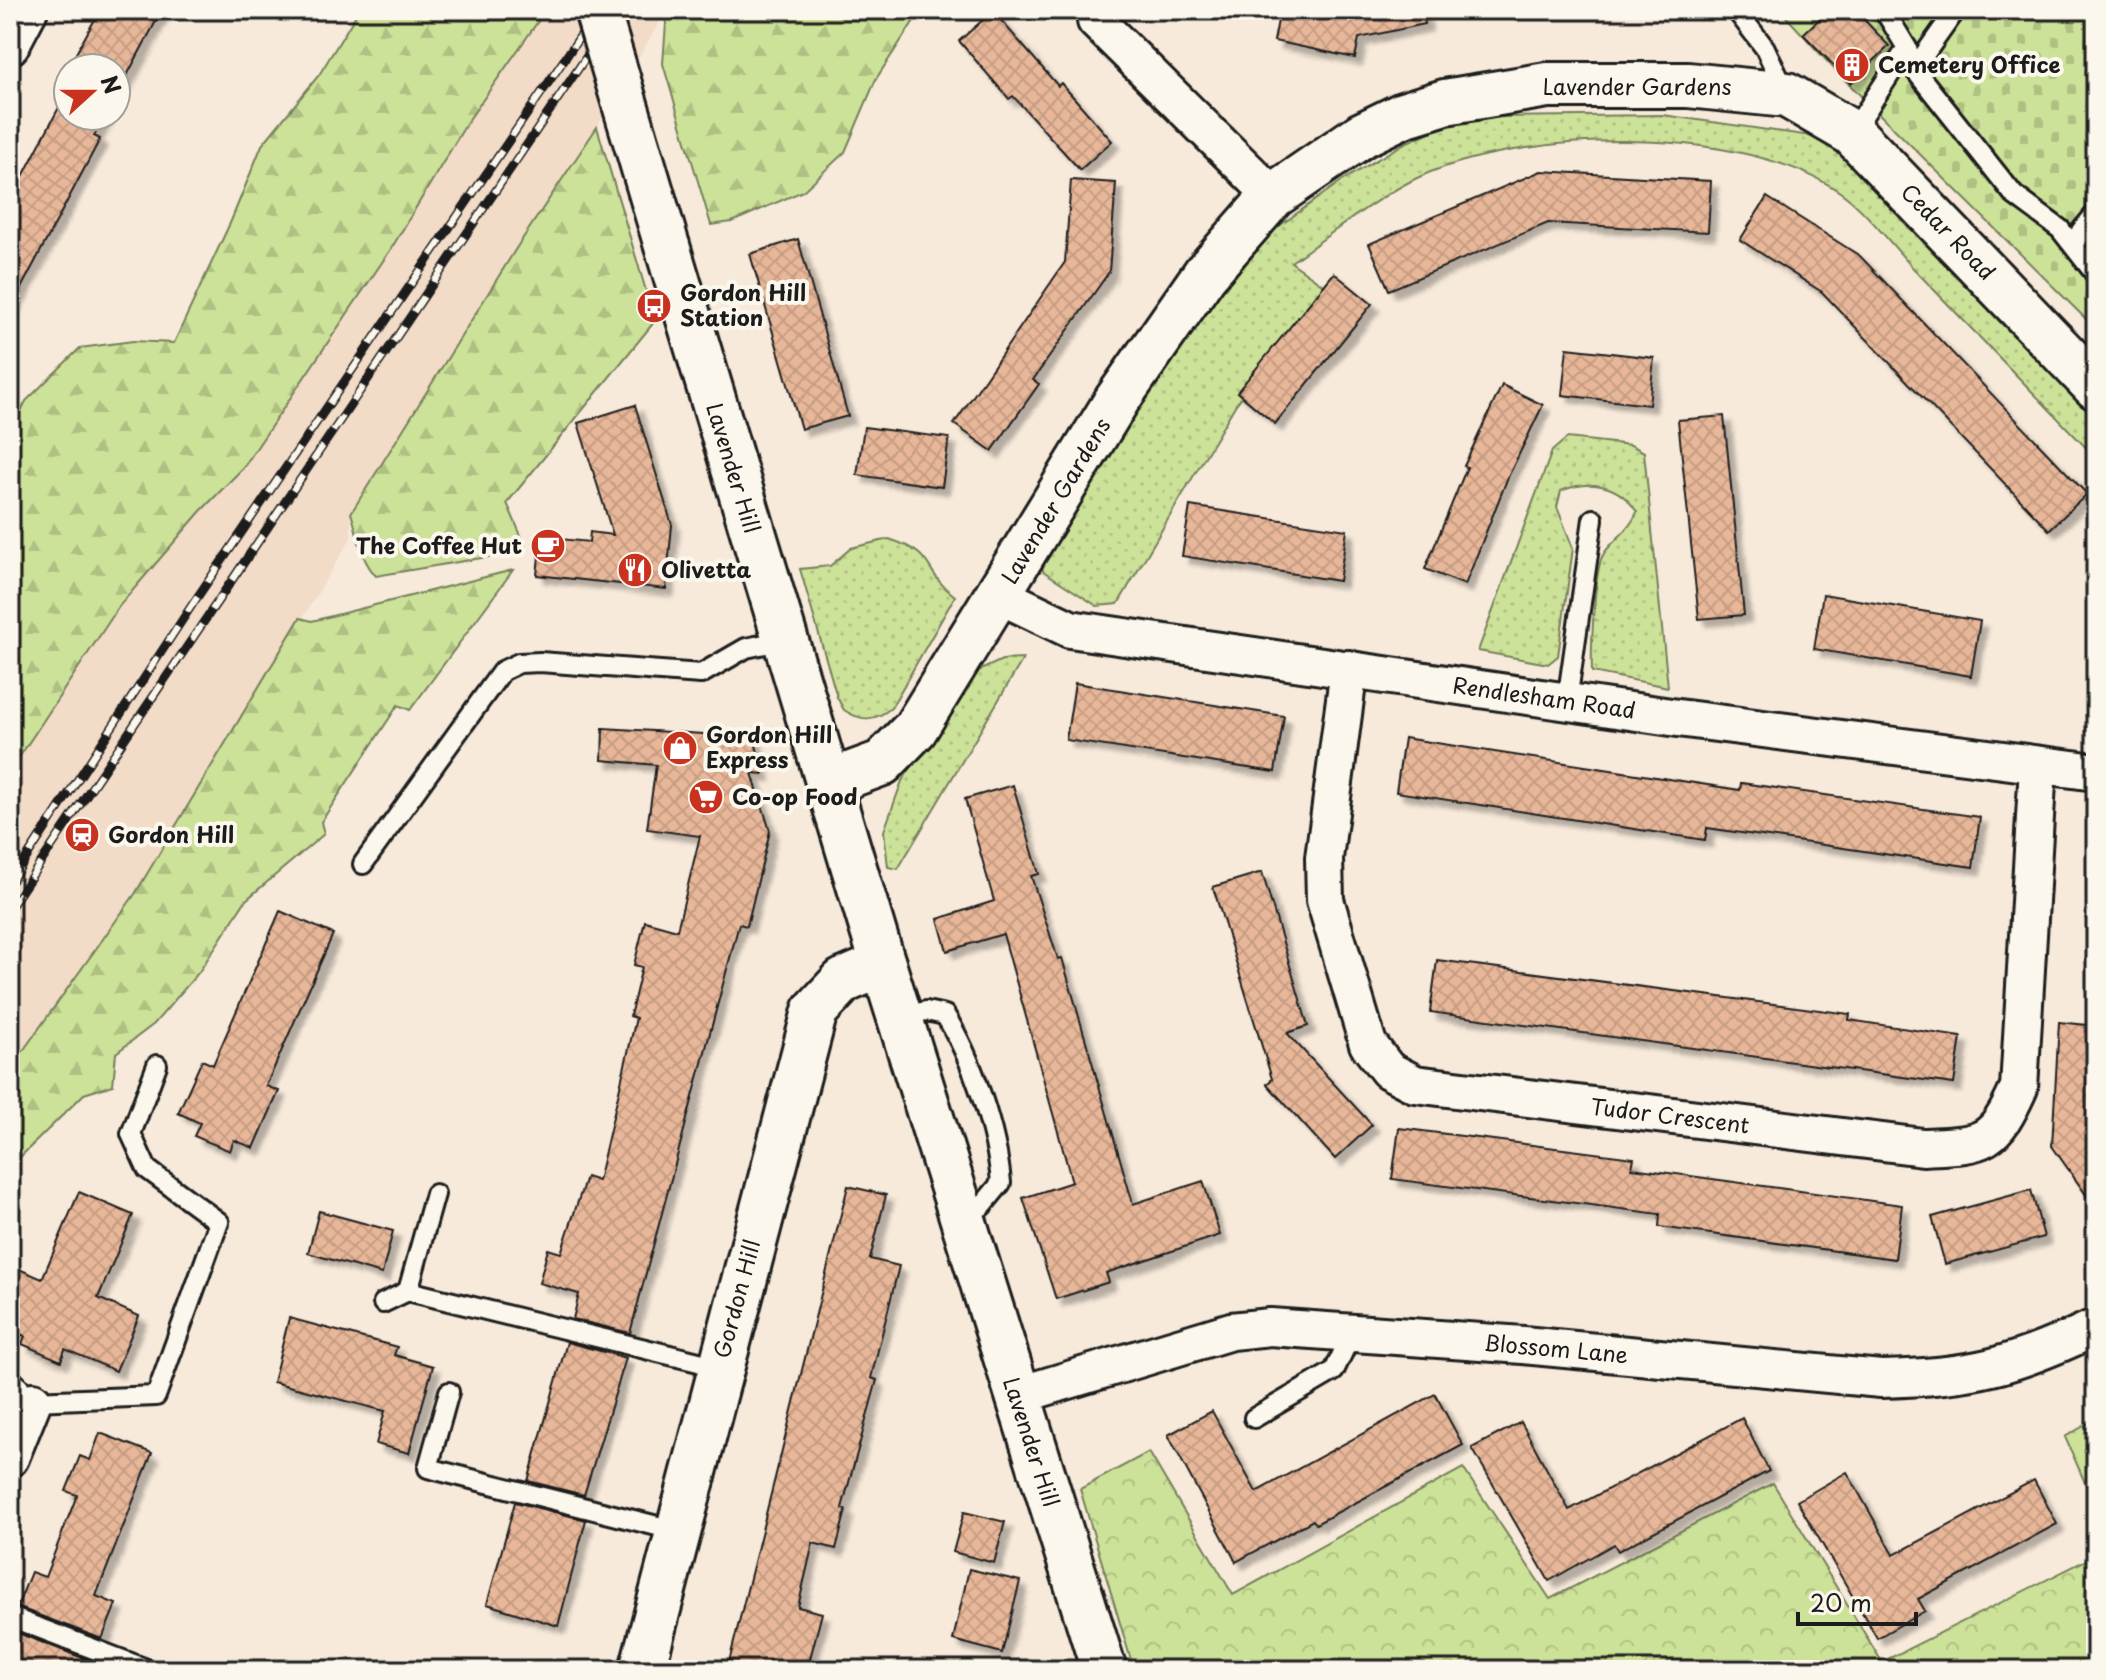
<svg xmlns="http://www.w3.org/2000/svg" width="2106" height="1680" viewBox="0 0 2106 1680" font-family="'Playpen Sans',sans-serif">
<style>
.built{fill:#f2dbc7}
.grass{fill:url(#grass-dots);stroke:#747f5a;stroke-width:2}
.forest{fill:url(#forest-firs);stroke:#747f5a;stroke-width:2}
.cemetery{fill:url(#cemetery-stones);stroke:#747f5a;stroke-width:2}
.park{fill:url(#park-crowns);stroke:#747f5a;stroke-width:2}
.building{fill:url(#building-cross-hatch);stroke:#1c1c1c;stroke-width:2;filter:url(#shadow)}
.lines{fill:none;stroke-linecap:round;stroke-linejoin:round}
.lane-casing{stroke:#1c1c1c;stroke-width:24}
.street-casing{stroke:#1c1c1c;stroke-width:42}
.secondary-casing{stroke:#1c1c1c;stroke-width:50}
.lane{stroke:#fbf7ec;stroke-width:18}
.street{stroke:#fbf7ec;stroke-width:36}
.secondary{stroke:#fbf7ec;stroke-width:44}
.rail-casing{stroke:#1c1c1c;stroke-width:9}
.rail{stroke:#fbf7ec;stroke-width:6;stroke-dasharray:18;stroke-linecap:butt}
.secondary-bridge-casing{stroke:#1c1c1c;stroke-width:50;stroke-linecap:butt}
.secondary-bridge{stroke:#fbf7ec;stroke-width:44}
.labels{text-anchor:middle;stroke-width:8;stroke-linejoin:round;paint-order:stroke}
.poi-label{font-size:22px;font-weight:bold;fill:#1c1c1c;stroke:#fbf7ec;text-anchor:start}
.street-label{font-size:22px;fill:#1c1c1c;stroke:#fbf7ec}
</style>
<defs>
<pattern id="grass-dots" width="8" height="8" patternUnits="userSpaceOnUse" patternTransform="scale(2)"><rect width="8" height="8" fill="#cce298"/><path d="M2 2h.1M6 6h.1" fill="none" stroke="#afc182" stroke-width="1.8" stroke-linecap="round"/></pattern>
<pattern id="forest-firs" width="22" height="20" patternUnits="userSpaceOnUse" patternTransform="scale(2)"><rect width="22" height="20" fill="#cce298"/><path d="M5 1l3.5 6h-7zM16 11l3.5 6h-7z" fill="#afc182"/></pattern>
<pattern id="cemetery-stones" width="16" height="16" patternUnits="userSpaceOnUse" patternTransform="scale(2)"><rect width="16" height="16" fill="#cce298"/><path d="M2 7V4a2 2 0 0 1 4 0v3zM10 15v-3a2 2 0 0 1 4 0v3z" fill="#afc182"/></pattern>
<pattern id="park-crowns" width="20" height="18" patternUnits="userSpaceOnUse" patternTransform="scale(2)"><rect width="20" height="18" fill="#cce298"/><path d="M2 6a3 3 0 1 1 6 0M12 15a3 3 0 1 1 6 0" fill="none" stroke="#afc182"/></pattern>
<pattern id="building-cross-hatch" width="8" height="8" patternUnits="userSpaceOnUse" patternTransform="scale(2)"><rect width="8" height="8" fill="#e8b799"/><path d="M0 0l8 8M0 8l8-8" fill="none" stroke="#c69d83"/></pattern>
<filter id="shadow"><feDropShadow dx="7" dy="7" stdDeviation="2" flood-color="#0004"/></filter>
</defs>
<rect width="100%" height="100%" fill="#f7eadb"/>
<filter id="ink" filterUnits="userSpaceOnUse"><feTurbulence type="fractalNoise" baseFrequency=".0125" numOctaves="2"/><feDisplacementMap in="SourceGraphic" scale="16" xChannelSelector="R" yChannelSelector="G"/><feConvolveMatrix kernelMatrix="1 2 1 2 8 2 1 2 1" color-interpolation-filters="sRGB"/></filter>
<g filter="url(#ink)">
<!-- built -->
<polygon class="built" points="546,10 667,10 597,127 517,247 351,513 351,538 135,894 10,1069 10,771 120,605 200,512 243,468 391,249 468,121"/>
<!-- grass -->
<g class="grass">
<path d="M1663,115L1825,138L1867,175L2096,420V458C2036,396 1976,333 1915,270C1893,247 1866,210 1840,192C1742,125 1534,130 1428,173C1379,194 1335,232 1291,262L1329,289L1236,404L1118,604L1097,606L1043,571L1041,555L1204,312L1271,232L1343,180L1405,143L1444,126L1498,117Z"/>
<path d="M1567,438L1631,445L1644,452L1668,687L1592,672C1591,648 1594,577 1602,557C1608,543 1629,533 1637,512C1619,484 1591,479 1561,491L1557,507L1573,548L1558,656L1548,664L1478,651L1552,451Z"/>
<path d="M889,539C939,555 921,571 955,596L891,708C875,721 862,722 844,710L837,697L800,569L830,566L851,548Z"/>
<polygon points="1023,659 898,869 888,867 884,831 902,781 976,672 1002,660"/>
</g>
<!-- forest -->
<g class="forest">
<polygon points="359,10 546,10 468,121 391,249 243,468 200,512 120,605 10,771 10,433 26,401 80,348 133,341 174,343 231,221 262,145 319,75"/>
<polygon points="667,10 921,10 876,79 845,152 803,191 732,222 711,225 663,64"/>
<path d="M597,127L655,321L507,503L525,545L511,553L376,576C358,555 360,539 351,513L517,247Z"/>
<polygon points="513,570 410,710 398,705 321,822 324,834 246,900 199,972 154,1024 116,1053 113,1085 84,1094 10,1167 10,1069 135,894 300,618 312,621"/>
</g>
<!-- cemetery -->
<polygon class="cemetery" points="1780,10 2096,10 2096,329 1839,74"/>
<!-- park -->
<g class="park">
<polygon points="2096,1419 2096,1508 2065,1437"/>
<polygon points="1149,1452 1233,1595 1463,1468 1550,1599 1773,1483 1882,1662 2096,1555 2096,1670 1134,1670 1080,1489"/>
</g>
<!-- building -->
<g class="building">
<polygon points="100,10 162,10 116,96 116,68 68,68"/>
<polygon points="1280,10 1423,10 1425,24 1359,38 1355,58 1274,41"/>
<polygon points="1829,10 1855,10 1889,46 1851,83 1803,34"/>
<polygon points="993,11 1058,86 1061,83 1112,141 1080,170 1013,96 1009,99 959,41"/>
<polygon points="68,69 68,116 105,116 94,136 100,139 10,309 10,201 66,94 57,89"/>
<polygon points="1541,171 1711,181 1708,232 1548,223 1389,290 1369,244"/>
<polygon points="1071,180 1116,183 1109,272 1033,380 1039,384 992,451 954,424 1065,262"/>
<polygon points="1767,197 1860,256 2087,494 2049,530 1822,292 1740,240"/>
<polygon points="798,239 848,416 801,429 750,254"/>
<polygon points="1334,273 1372,304 1275,424 1237,392"/>
<polygon points="1567,348 1654,358 1649,405 1562,395"/>
<polygon points="1502,385 1543,405 1508,477 1465,585 1425,569 1467,467 1464,466"/>
<polygon points="635,405 672,525 666,589 537,575 541,537 589,542 590,532 613,535 578,423"/>
<polygon points="1724,416 1744,615 1699,619 1678,420"/>
<polygon points="864,427 949,438 942,487 857,475"/>
<polygon points="1190,506 1347,530 1339,581 1182,556"/>
<polygon points="1823,594 1980,621 1971,676 1814,649"/>
<polygon points="1075,683 1284,716 1275,772 1066,740"/>
<polygon points="603,728 754,737 763,774 752,773 770,831 747,926 739,924 630,1333 573,1319 579,1294 539,1283 548,1249 561,1253 586,1177 598,1181 636,1018 630,1016 642,967 634,965 645,921 677,930 700,836 647,829 656,765 602,760"/>
<polygon points="1404,738 1740,790 1741,783 1980,817 1973,867 1707,828 1705,840 1396,792"/>
<polygon points="1013,785 1039,874 1031,876 1058,959 1062,958 1133,1204 1203,1181 1220,1235 1106,1273 1109,1282 1056,1299 1023,1198 1072,1182 1003,934 947,951 938,919 994,901 965,799"/>
<polygon points="1262,872 1308,1026 1287,1033 1372,1125 1335,1159 1267,1084 1272,1079 1213,887"/>
<polygon points="280,911 333,934 266,1086 279,1091 254,1148 234,1140 230,1151 194,1136 200,1123 178,1113 202,1060 213,1065"/>
<polygon points="1437,960 1850,1014 1849,1020 1961,1037 1954,1084 1430,1012"/>
<polygon points="2059,1022 2096,1026 2096,1209 2052,1146"/>
<polygon points="1399,1128 1634,1158 1632,1168 1902,1205 1895,1259 1659,1227 1660,1214 1392,1179"/>
<polygon points="848,1186 886,1195 870,1259 899,1266 871,1378 877,1380 842,1508 846,1510 836,1549 813,1543 798,1607 822,1613 807,1670 727,1670"/>
<polygon points="2031,1190 2044,1237 1945,1264 1932,1217"/>
<polygon points="79,1192 133,1215 98,1298 139,1316 116,1371 65,1349 61,1361 22,1344 25,1336 10,1330 10,1265 42,1279"/>
<polygon points="319,1211 393,1231 382,1274 308,1253"/>
<polygon points="289,1318 397,1347 394,1355 433,1366 409,1453 376,1444 385,1411 273,1382"/>
<polygon points="567,1342 626,1358 584,1495 528,1481"/>
<polygon points="1435,1394 1463,1445 1316,1524 1313,1520 1236,1562 1168,1435 1212,1411 1256,1492"/>
<polygon points="1742,1418 1769,1471 1618,1551 1614,1544 1549,1581 1472,1448 1521,1422 1569,1510"/>
<polygon points="100,1433 152,1453 96,1596 116,1604 102,1639 17,1607 31,1572 45,1577 77,1495 66,1491 80,1456 90,1460"/>
<polygon points="1847,1472 1894,1555 2034,1480 2057,1524 1918,1599 1925,1611 1877,1638 1797,1501"/>
<polygon points="515,1502 586,1520 558,1626 487,1604"/>
<polygon points="964,1512 1005,1522 994,1563 953,1552"/>
<polygon points="969,1569 1020,1581 1002,1653 953,1640"/>
<polygon points="10,1630 93,1662 90,1670 10,1670"/>
</g>
<g class="lines">
<defs>
<g id="lane">
<polyline points="1736,10 1765,48 1786,93"/>
<polyline points="1907,48 1914,69 2014,195 2060,229 2096,275"/>
<polyline points="1914,69 1956,10"/>
<polyline points="1852,133 1907,48 1884,10"/>
<polyline points="2076,247 2081,231 2096,213"/>
<polyline points="1567,701 1593,519"/>
<polyline points="363,864 502,671 519,663 540,662 701,674 746,648 784,640"/>
<path d="M900,1017L926,1011L945,1015C972,1058 997,1132 1001,1183L982,1206L961,1214"/>
<polyline points="435,1194 408,1291 719,1367"/>
<polyline points="383,1303 408,1291"/>
<polyline points="10,1378 33,1401 156,1396 219,1222 147,1169 131,1134 157,1065"/>
<polyline points="449,1392 428,1468 677,1531"/>
<polyline points="1254,1418 1334,1371 1353,1331"/>
<polyline points="10,1617 149,1670"/>
</g>
<g id="street">
<polyline points="1096,21 1273,196"/>
<polyline points="10,46 29,10"/>
<polyline points="999,595 1070,629 1678,718 2096,772"/>
<path d="M1349,669L1324,858L1325,900L1368,1044L1388,1070L1415,1084L1923,1147C1983,1144 1993,1146 2019,1088L2038,766"/>
<path d="M1016,1396L1231,1331L1270,1327L1523,1345L1881,1379C1973,1377 2014,1366 2096,1327"/>
<polyline points="10,1458 33,1401"/>
</g>
<g id="secondary">
<polyline points="667,246 883,964 1104,1670"/>
<polyline points="828,783 882,763 915,729 1117,400 1205,274 1273,196 1362,135 1403,115 1445,102 1547,85 1688,85 1787,95 1852,133 2096,387"/>
<polyline points="642,1670 815,1011 843,981 883,964"/>
</g>
</defs>
<!-- lane casing -->
<use href="#lane" class="lane-casing"/>
<!-- street casing -->
<use href="#street" class="street-casing"/>
<!-- secondary casing -->
<use href="#secondary" class="secondary-casing"/>
<!-- lane -->
<use href="#lane" class="lane"/>
<!-- street -->
<use href="#street" class="street"/>
<!-- secondary -->
<use href="#secondary" class="secondary"/>
<defs>
<g id="rail">
<polyline points="10,883 194,602 598,10"/>
<polyline points="10,908 618,10"/>
</g>
</defs>
<!-- rail casing -->
<use href="#rail" class="rail-casing"/>
<!-- rail -->
<use href="#rail" class="rail"/>
<defs>
<polyline id="secondary-bridge" points="597,10 667,246"/>
</defs>
<!-- secondary-bridge casing -->
<use href="#secondary-bridge" class="secondary-bridge-casing"/>
<!-- secondary-bridge -->
<use href="#secondary-bridge" class="secondary-bridge"/>
</g>
</g>
<!-- icons -->
<defs>
<symbol id="building-disc" viewBox="-11 -11 22 22"><circle r="9.5" fill="#c8321e" stroke="#fbf7ec"/><path d="M-4-6H4V6H1V3H-1V6H-4ZM-2.5-4.3h1.7v1.8h-1.7ZM.8-4.3h1.7v1.8H.8ZM-2.5-1h1.7V.8h-1.7ZM.8-1h1.7V.8H.8Z" fill="#fff"/></symbol>
<symbol id="bus-disc" viewBox="-11 -11 22 22"><circle r="9.5" fill="#c8321e" stroke="#fbf7ec"/><path d="M-5-6H5V4H4V6H2V4H-2V6H-4V4H-5ZM-3.5-4V0h7V-4ZM-3.5 1.2v1.5H-2V1.2ZM2 1.2v1.5H3.5V1.2Z" fill="#fff"/></symbol>
<symbol id="cafe-disc" viewBox="-11 -11 22 22"><circle r="9.5" fill="#c8321e" stroke="#fbf7ec"/><path d="M-5.5-4.5H6V0H3Q3 3.5 0 3.5H-2.5Q-5.5 3.5-5.5 0ZM3-3.2v2h1.7v-2ZM-6 4.5H4V6H-6Z" fill="#fff"/></symbol>
<symbol id="restaurant-disc" viewBox="-11 -11 22 22"><circle r="9.5" fill="#c8321e" stroke="#fbf7ec"/><path d="M-5-6h1v4h1v-4h1v4h1v-4h1v5L-1.5 .5V6h-2V.5L-5-1ZM5-6V6H3V1.5H1.5Q1.5-4 5-6Z" fill="#fff"/></symbol>
<symbol id="shop-disc" viewBox="-11 -11 22 22"><circle r="9.5" fill="#c8321e" stroke="#fbf7ec"/><path d="M-5-2.5h2.3a2.7 3.5 0 0 1 5.4 0H5L5.5 6h-11ZM-1.5-2.5h3a1.5 2.3 0 0 0-3 0Z" fill="#fff"/></symbol>
<symbol id="supermarket-disc" viewBox="-11 -11 22 22"><circle r="9.5" fill="#c8321e" stroke="#fbf7ec"/><path d="M-6-5.5h2.5l.6 2H6L4.5 2H-2.5L-4.4-4H-6ZM-1.5 3.2a1.3 1.3 0 1 0 .1 0ZM3 3.2a1.3 1.3 0 1 0 .1 0Z" fill="#fff"/></symbol>
<symbol id="station-disc" viewBox="-11 -11 22 22"><circle r="9.5" fill="#c8321e" stroke="#fbf7ec"/><path d="M-3-6H3Q5-6 5-4V2Q5 4 3 4L4.5 6H3L1.5 4h-3L-3 6H-4.5L-3 4Q-5 4-5 2V-4Q-5-6-3-6ZM-3.5-4v3h7v-3ZM-3.5 1v1.5H-2V1ZM2 1v1.5H3.5V1Z" fill="#fff"/></symbol>
</defs>
<g fill-rule="evenodd">
<use href="#building-disc" x="1832" y="45" width="40" height="40"/>
<use href="#bus-disc" x="634" y="286" width="40" height="40"/>
<use href="#cafe-disc" x="528" y="526" width="40" height="40"/>
<use href="#restaurant-disc" x="615" y="550" width="40" height="40"/>
<use href="#shop-disc" x="660" y="728" width="40" height="40"/>
<use href="#supermarket-disc" x="686" y="777" width="40" height="40"/>
<use href="#station-disc" x="62" y="815" width="40" height="40"/>
</g>
<g class="labels">
<!-- poi labels -->
<g class="poi-label">
<text x="1878" y="73">Cemetery Office</text>
<text x="680" y="301">Gordon Hill<tspan x="680" dy="25">Station</tspan></text>
<text x="522" y="554" text-anchor="end">The Coffee Hut</text>
<text x="661" y="578">Olivetta</text>
<text x="706" y="743">Gordon Hill<tspan x="706" dy="25">Express</tspan></text>
<text x="732" y="805">Co-op Food</text>
<text x="108" y="843">Gordon Hill</text>
</g>
<!-- street labels -->
<g class="street-label">
<text x="1637" y="95">Lavender Gardens</text>
<text transform="translate(1948 232) rotate(46)" y="8">Cedar Road</text>
<text transform="translate(733 468) rotate(73)" y="8">Lavender Hill</text>
<text transform="translate(1056 501) rotate(-59)" y="8">Lavender Gardens</text>
<text transform="translate(1544 698) rotate(8)" y="8">Rendlesham Road</text>
<text transform="translate(1670 1116) rotate(7)" y="8">Tudor Crescent</text>
<text transform="translate(737 1299) rotate(-75)" y="8">Gordon Hill</text>
<text transform="translate(1556 1349) rotate(5)" y="8">Blossom Lane</text>
<text transform="translate(1031 1442) rotate(72)" y="8">Lavender Hill</text>
</g>
</g>
<!-- margin -->
<rect width="2106" height="1680" fill="none" stroke="#fbf7ec" stroke-width="40"/>
<rect x="20" y="20" width="2066" height="1640" fill="none" stroke="#1c1c1c" stroke-width="3" filter="url(#ink)"/>
<!-- north arrow -->
<g transform="translate(92 92) rotate(69)"><circle r="38" fill="#fbf7ec" stroke="#a29f99" stroke-width="2"/>
<path d="M0-6L14 30L0 20L-14 30Z" fill="#c8321e"/>
<text y="-12" font-size="22" font-weight="bold" text-anchor="middle" fill="#1c1c1c">N</text>
</g>
<!-- scale -->
<path d="M1798 1612v12h118v-12" fill="none" stroke="#1c1c1c" stroke-width="4"/>
<text x="1810" y="1612" font-size="24" fill="#1c1c1c" stroke="#fbf7ec" stroke-width="6" paint-order="stroke">20 m</text>
</svg>
